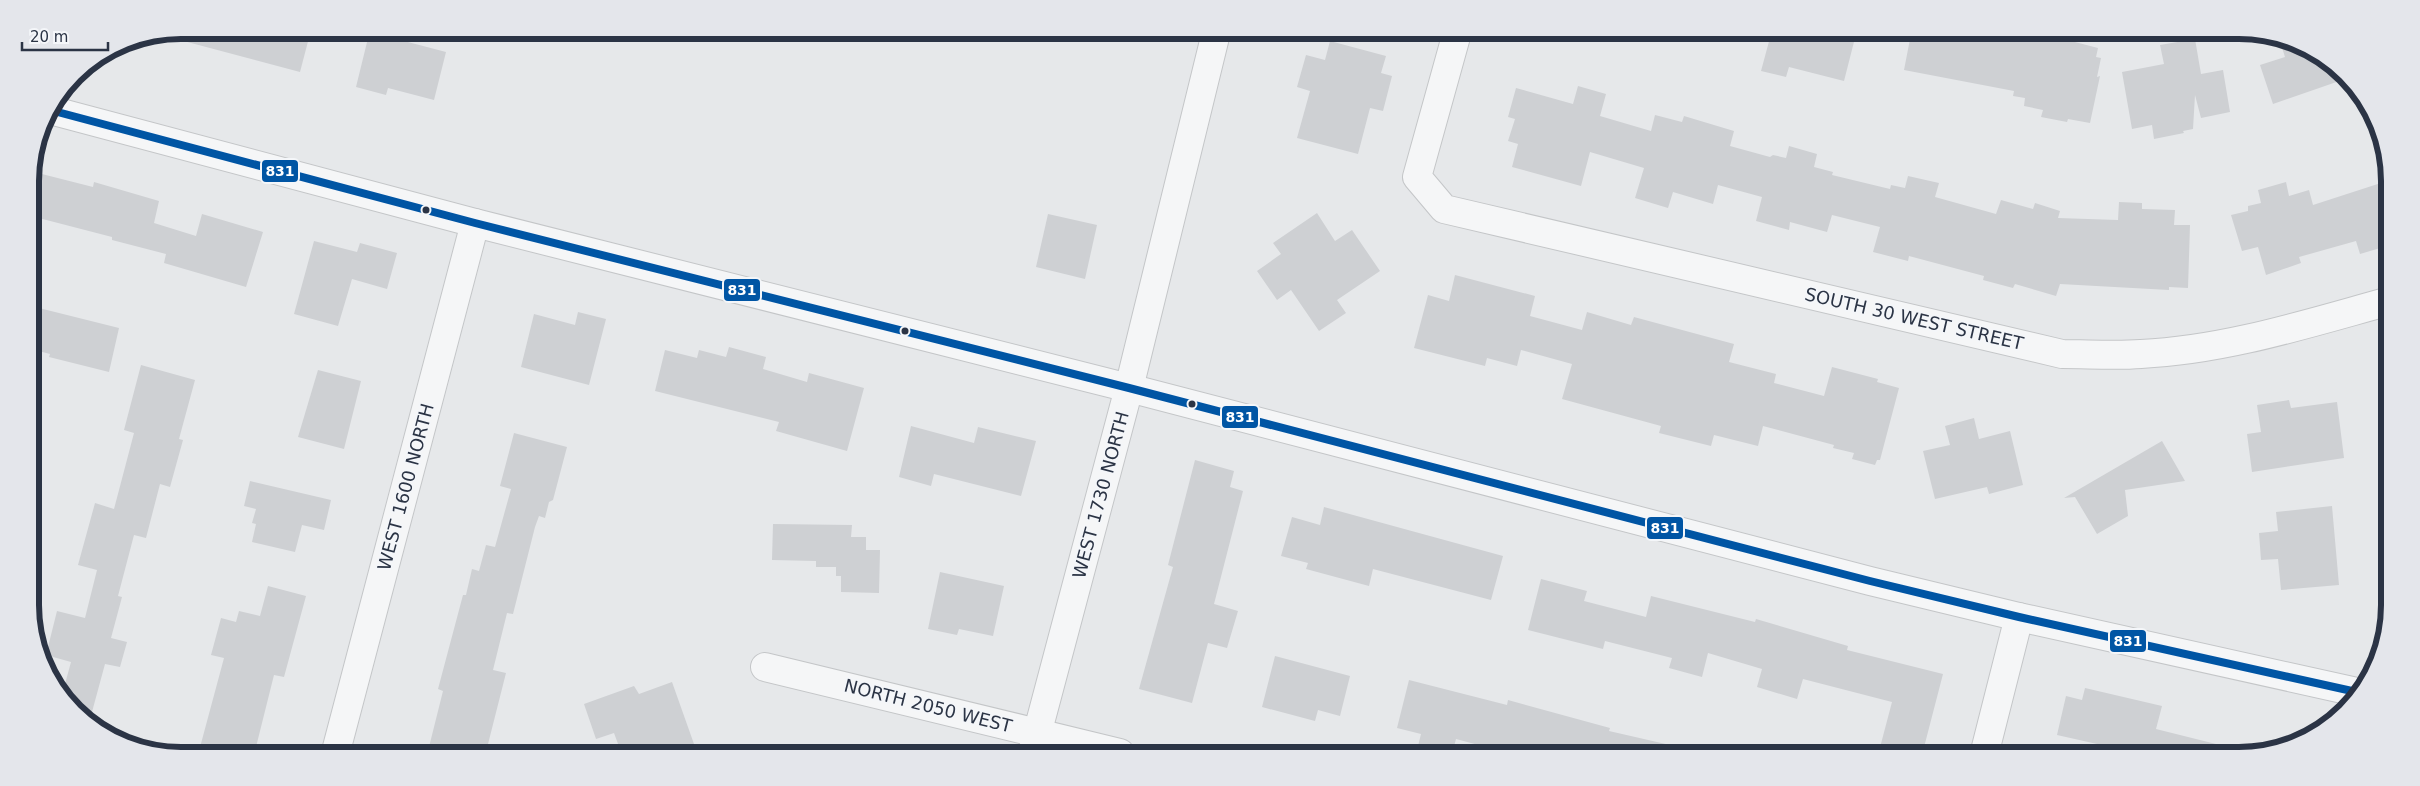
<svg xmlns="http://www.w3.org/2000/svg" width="2420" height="786" viewBox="0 0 2420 786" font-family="'DejaVu Sans',sans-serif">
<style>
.building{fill:#ced0d3}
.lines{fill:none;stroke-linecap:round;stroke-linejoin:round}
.minor-casing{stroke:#c4c6c8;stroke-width:30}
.minor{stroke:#f5f6f7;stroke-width:28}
.bus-1-casing{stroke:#f4f6f9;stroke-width:11}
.bus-1{stroke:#0055a4;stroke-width:8}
.bus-dot{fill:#2b3445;stroke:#f4f6f9;stroke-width:2}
.labels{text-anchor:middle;stroke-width:4;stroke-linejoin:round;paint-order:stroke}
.street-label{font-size:18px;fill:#2b3445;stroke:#f4f6f9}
.rim{fill:none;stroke:#2b3445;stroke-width:6}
.line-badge{stroke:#f4f6f9;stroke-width:2}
.badge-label{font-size:14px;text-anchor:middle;font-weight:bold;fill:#fff}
</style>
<rect width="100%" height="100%" fill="#e6e8ea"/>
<!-- building -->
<g class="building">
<polygon points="180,30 311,30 300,72 176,39 177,31"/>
<polygon points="370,30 406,31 404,41 446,52 434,100 388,88 386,95 356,87"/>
<polygon points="1771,34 1856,34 1844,81 1789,67 1786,77 1761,71"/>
<polygon points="1911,34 2048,35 2098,48 2096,57 2101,58 2097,77 2100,76 2090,123 2068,119 2067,122 2041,117 2043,110 2024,106 2025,98 2013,96 2014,91 1904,70"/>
<polygon points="2278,35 2315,50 2348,78 2273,104 2260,65 2285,57"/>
<polygon points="2195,39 2201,74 2223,70 2230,112 2201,118 2195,95 2193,129 2183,131 2184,133 2154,139 2152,125 2132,129 2122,72 2164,64 2160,45"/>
<polygon points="1330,41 1386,56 1381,73 1392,76 1383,111 1370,108 1358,154 1297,138 1310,91 1297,87 1306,55 1325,60"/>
<polygon points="1578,86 1606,94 1600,116 1651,131 1655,115 1682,122 1684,116 1734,131 1730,146 1770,157 1773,155 1786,158 1789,146 1817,154 1814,167 1833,172 1832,175 1890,189 1891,185 1905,188 1908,176 1939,183 1935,197 1996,214 2001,200 2033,209 2035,203 2060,211 2058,218 2118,220 2119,202 2142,203 2142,209 2175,210 2174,225 2190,225 2188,288 2169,287 2169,290 2060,284 2056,296 2015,284 2013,288 1983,280 1984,276 1909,256 1908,261 1873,252 1880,227 1832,215 1827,232 1790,222 1789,230 1756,221 1762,197 1718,185 1713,204 1673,192 1668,208 1635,198 1644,168 1590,152 1581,186 1512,167 1518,144 1508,141 1515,119 1508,117 1516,88 1573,104"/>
<polygon points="30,171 93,187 94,182 159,201 154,223 196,236 202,214 263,232 246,287 164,263 166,254 112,240 112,237 31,216"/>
<polygon points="2387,181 2387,246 2360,254 2356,241 2299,257 2301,263 2266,275 2258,247 2242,251 2231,215 2248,211 2248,206 2261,203 2258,190 2286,182 2289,196 2309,190 2313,205"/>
<polygon points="1317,213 1335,241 1352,230 1380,271 1337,300 1346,313 1319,331 1291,290 1277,300 1257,271 1281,254 1273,243"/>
<polygon points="1048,214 1097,225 1085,279 1036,267"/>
<polygon points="314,241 357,252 360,243 397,253 387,289 352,279 338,326 294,314"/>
<polygon points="1455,275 1535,296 1530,316 1582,330 1587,312 1631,325 1634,317 1734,344 1729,362 1776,374 1774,383 1824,396 1832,367 1878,379 1877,382 1899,388 1880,460 1877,460 1875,465 1852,459 1854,453 1833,448 1834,445 1763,426 1758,446 1714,435 1711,446 1659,433 1661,426 1562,399 1572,364 1521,350 1517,366 1487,358 1485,366 1414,348 1428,295 1449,301"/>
<polygon points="31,306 119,328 109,372 49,357 50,354 31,349"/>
<polygon points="578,312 606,319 589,385 521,367 534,314 575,325"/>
<polygon points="729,347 766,357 763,369 807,382 809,373 864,388 847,451 776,431 779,422 655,391 665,350 697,358 699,350 726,357"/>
<polygon points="141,365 195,380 179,439 183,440 170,487 160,484 146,538 134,535 118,596 122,597 111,638 127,642 120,667 105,664 89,723 68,705 62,695 71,662 46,655 57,611 85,618 97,570 78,565 95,503 114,509 134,433 124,430"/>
<polygon points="318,370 361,381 344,449 298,437"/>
<polygon points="2289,400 2291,408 2337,402 2344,458 2252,472 2247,434 2261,432 2257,405"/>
<polygon points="1974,418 1979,439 2010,431 2023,485 1989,494 1987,487 1935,499 1923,451 1950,445 1945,426"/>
<polygon points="911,426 974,443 978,427 1036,441 1021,496 934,474 931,486 899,477"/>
<polygon points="514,433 567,447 553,500 549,502 545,518 539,516 535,527 513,614 507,613 493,670 506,673 486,752 447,752 429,747 443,691 438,689 463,595 466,595 472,569 479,571 486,545 495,547 511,489 500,486"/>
<polygon points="2162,441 2185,481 2125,490 2128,516 2097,534 2075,497 2064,498"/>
<polygon points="1195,460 1234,471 1230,487 1243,491 1214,604 1238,611 1227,648 1208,643 1192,703 1139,689 1173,567 1168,565"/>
<polygon points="250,481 331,500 324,530 302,525 295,552 252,542 256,524 252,523 256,509 244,506"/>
<polygon points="2332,506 2339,585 2281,590 2278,559 2261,560 2259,533 2278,531 2276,512"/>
<polygon points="1324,507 1503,556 1491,600 1373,569 1369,586 1306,569 1308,563 1281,556 1292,517 1320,525"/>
<polygon points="773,524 852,525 851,537 866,537 866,550 880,550 879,593 841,592 841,576 836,576 836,567 816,567 816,561 772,560"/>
<polygon points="940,572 1004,586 993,636 959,629 957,635 928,629"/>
<polygon points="1541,579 1587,591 1584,601 1646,617 1651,596 1755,622 1756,619 1848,646 1847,650 1943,674 1922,755 1878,755 1892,702 1803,679 1797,699 1757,687 1762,669 1708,653 1702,677 1669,668 1672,658 1605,641 1603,649 1528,630"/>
<polygon points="268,586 306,596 284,677 274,675 255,751 199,751 224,658 211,655 221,618 236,622 239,611 260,616"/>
<polygon points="1275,656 1350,676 1340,716 1318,710 1315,721 1262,707"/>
<polygon points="1409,680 1507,705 1508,700 1610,728 1609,731 1670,745 1669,754 1512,754 1456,739 1452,754 1416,754 1421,734 1397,728"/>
<polygon points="672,682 694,744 690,746 692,752 621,752 614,733 596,739 584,704 634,686 639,694"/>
<polygon points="2085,688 2162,706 2156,729 2228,747 2227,756 2146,755 2057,735 2066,696 2082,700"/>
</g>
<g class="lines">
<defs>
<g id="minor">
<path d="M1457,33L1417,177L1444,209L2062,354C2088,354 2115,356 2141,354C2225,350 2306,324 2386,302"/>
<polyline points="50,110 475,223 1129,388 1870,581 2019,617 2361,693"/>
<polyline points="765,667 1120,753"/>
<polyline points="336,751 475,223"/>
<polyline points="1032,753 1129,388 1216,33"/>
<polyline points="1984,755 2019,617"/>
</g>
</defs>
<!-- minor casing -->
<use href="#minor" class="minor-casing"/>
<!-- minor -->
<use href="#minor" class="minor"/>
<defs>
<polyline id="bus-1" points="50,110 475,223 1129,388 1870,581 2019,617 2361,693"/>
</defs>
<!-- bus-1 casing -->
<use href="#bus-1" class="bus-1-casing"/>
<!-- bus-1 -->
<use href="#bus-1" class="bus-1"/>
</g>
<!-- markers -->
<g class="bus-dot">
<circle cx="426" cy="210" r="4.5"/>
<circle cx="905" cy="331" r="4.5"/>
<circle cx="1192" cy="404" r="4.5"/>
</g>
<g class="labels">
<!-- street labels -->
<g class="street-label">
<text transform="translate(1914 319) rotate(13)" y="6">SOUTH 30 WEST STREET</text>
<text transform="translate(406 487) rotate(-75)" y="6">WEST 1600 NORTH</text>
<text transform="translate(1101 495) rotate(-75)" y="6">WEST 1730 NORTH</text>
<text transform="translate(928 706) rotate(14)" y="6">NORTH 2050 WEST</text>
</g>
</g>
<!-- crop -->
<path d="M0 0H2420V786H0ZM181 39H2239A142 142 0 0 1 2381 181V605A142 142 0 0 1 2239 747H181A142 142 0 0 1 39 605V181A142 142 0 0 1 181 39Z" fill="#e4e6eb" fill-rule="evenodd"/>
<path class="rim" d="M181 39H2239A142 142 0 0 1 2381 181V605A142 142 0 0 1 2239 747H181A142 142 0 0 1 39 605V181A142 142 0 0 1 181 39Z"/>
<g class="line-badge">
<rect x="261" y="159" width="38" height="24" rx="5" fill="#0055a4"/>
<rect x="723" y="278" width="38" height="24" rx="5" fill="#0055a4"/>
<rect x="1221" y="405" width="38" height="24" rx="5" fill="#0055a4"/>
<rect x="1646" y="516" width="38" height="24" rx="5" fill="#0055a4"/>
<rect x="2109" y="629" width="38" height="24" rx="5" fill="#0055a4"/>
</g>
<g class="badge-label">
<text x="280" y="176">831</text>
<text x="742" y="295">831</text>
<text x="1240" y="422">831</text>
<text x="1665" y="533">831</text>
<text x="2128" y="646">831</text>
</g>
<!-- scale -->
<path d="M22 42v8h86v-8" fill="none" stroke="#2b3445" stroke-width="2.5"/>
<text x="30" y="42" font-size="15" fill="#2b3445" stroke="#f4f6f9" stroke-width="4" paint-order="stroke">20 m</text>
</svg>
